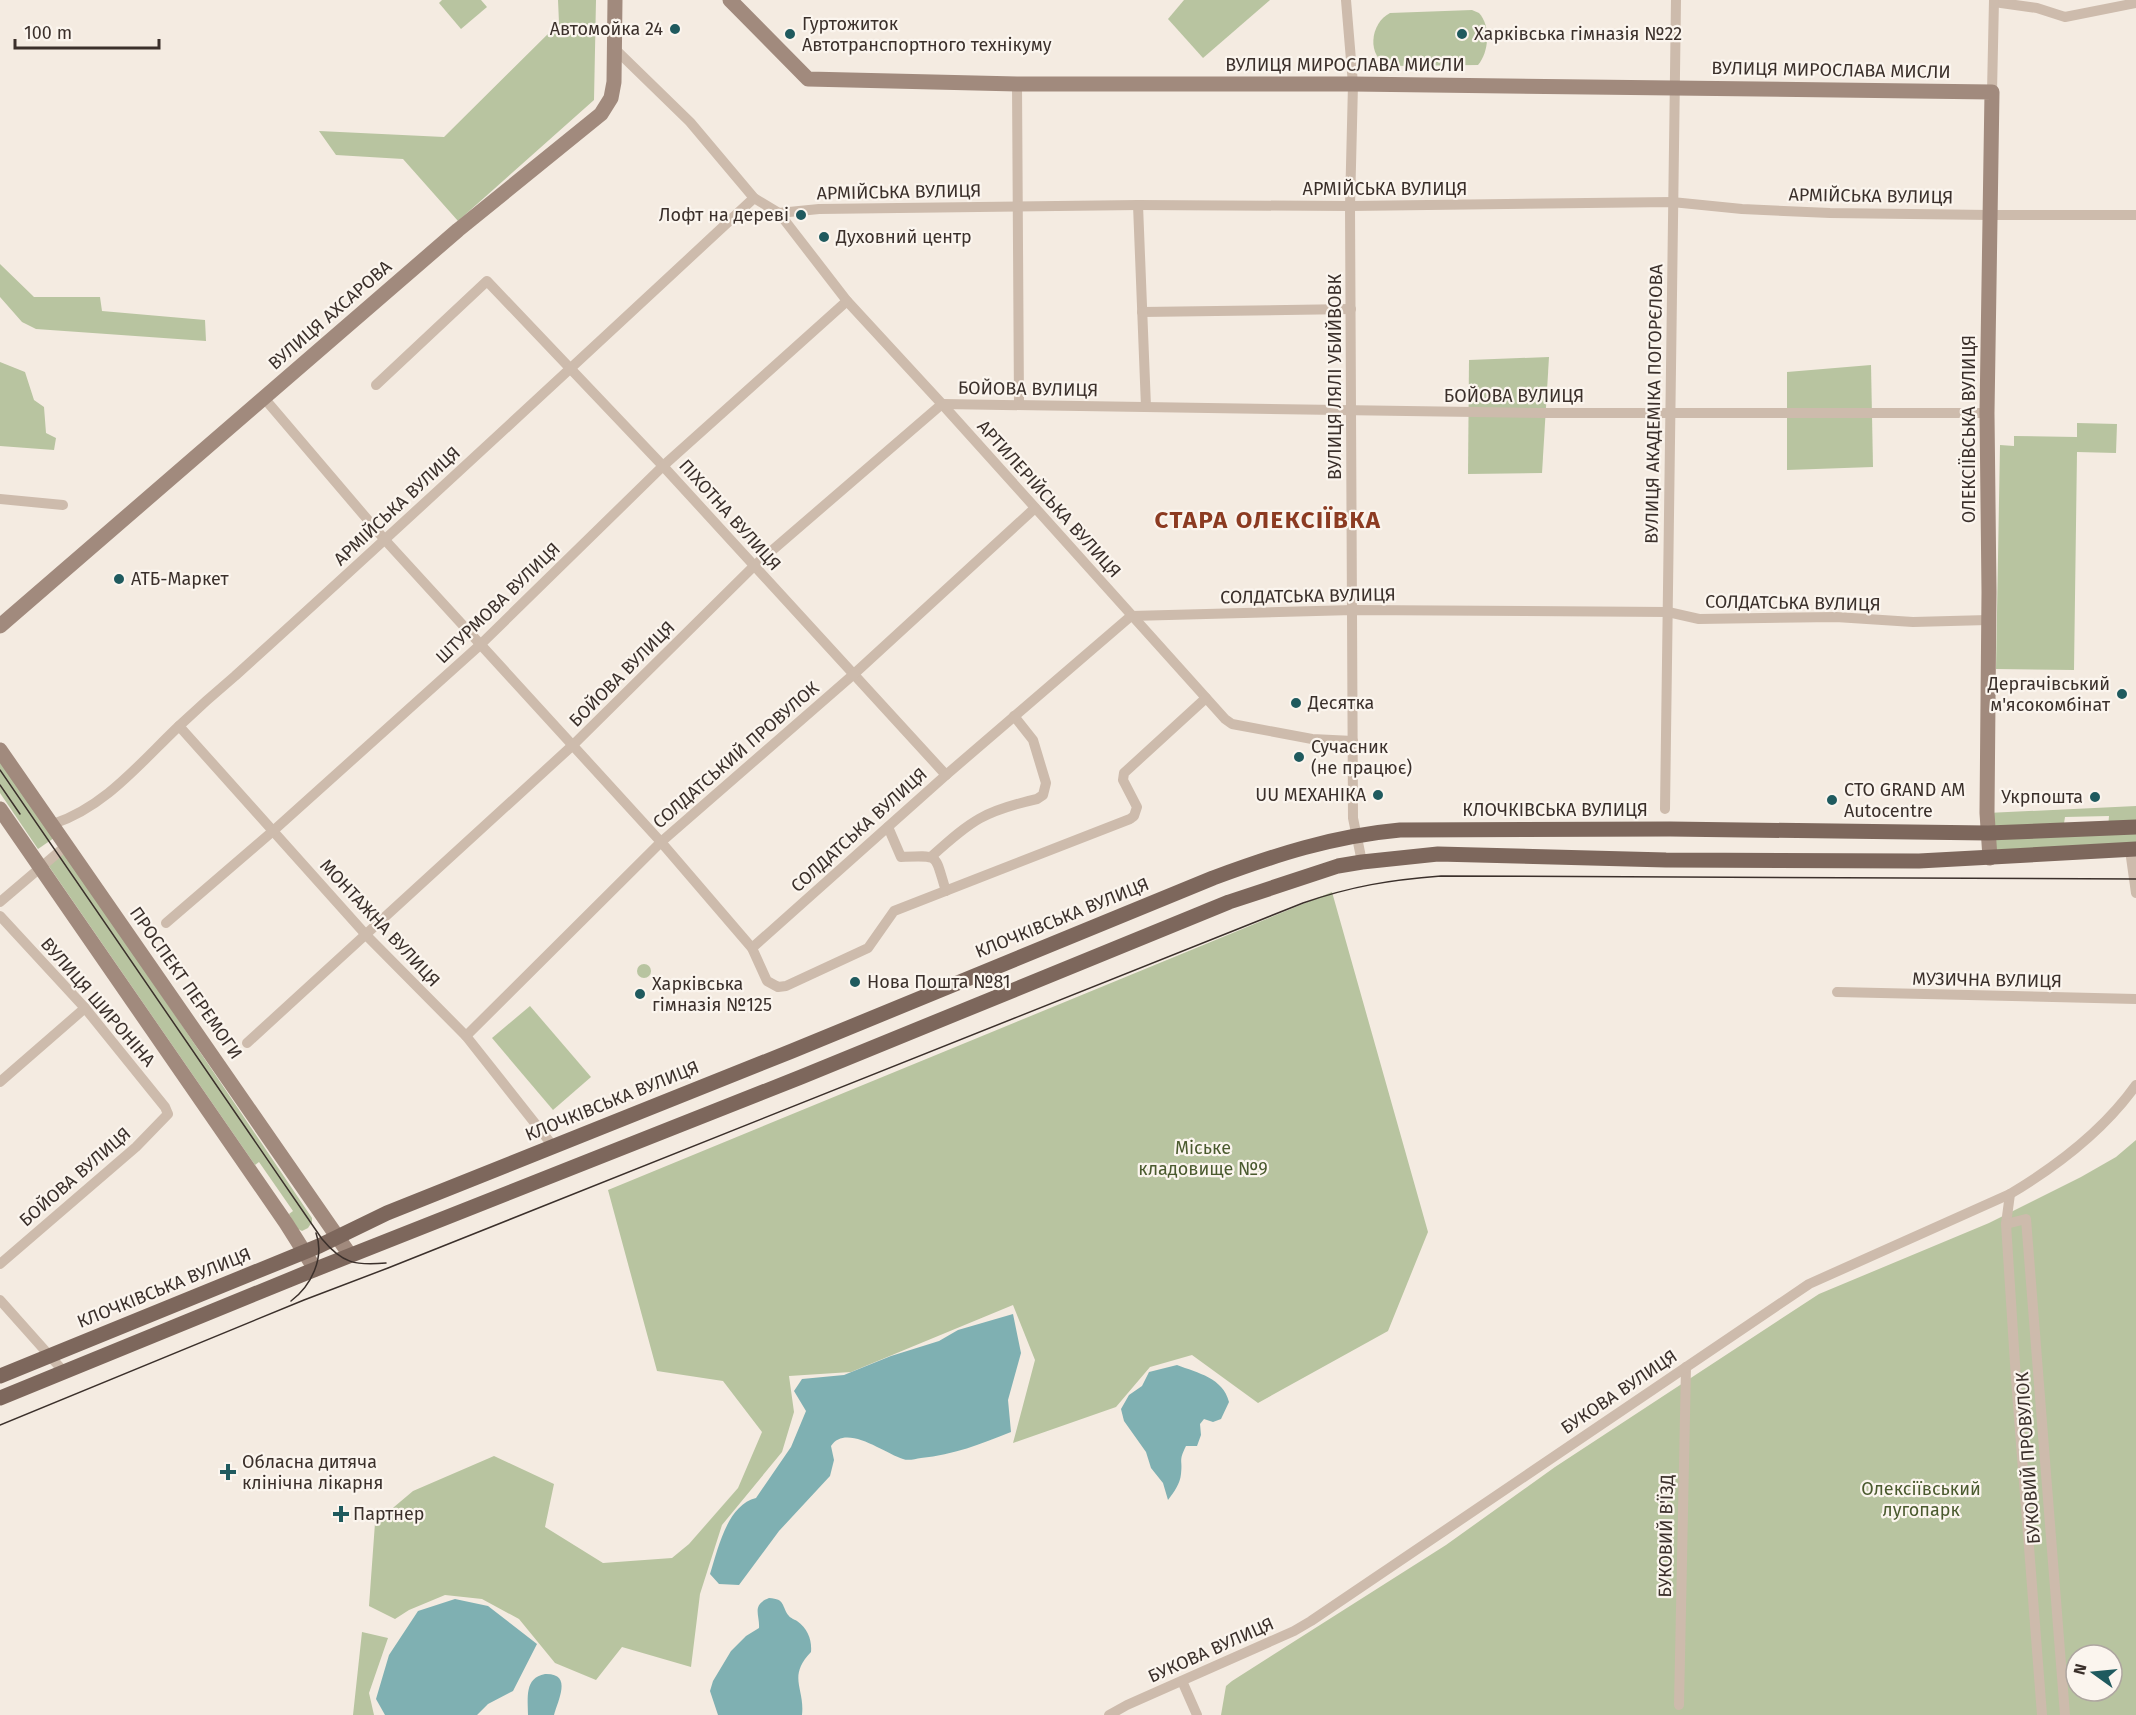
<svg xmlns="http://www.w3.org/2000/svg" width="2136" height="1715" viewBox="0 0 2136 1715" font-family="'Fira Sans',sans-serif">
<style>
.green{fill:#b8c4a0;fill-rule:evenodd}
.water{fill:#7fb0b2}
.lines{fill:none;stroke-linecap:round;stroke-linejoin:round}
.street{stroke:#cdbbac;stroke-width:10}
.secondary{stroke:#a18a7d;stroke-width:15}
.primary{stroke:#7d675c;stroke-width:15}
.tram{stroke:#3b302b;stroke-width:1.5}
.poi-dot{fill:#1f5a5e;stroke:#fbf5ee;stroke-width:2}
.labels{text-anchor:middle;stroke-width:4.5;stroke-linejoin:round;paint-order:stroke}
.poi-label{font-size:18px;fill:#3b302b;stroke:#fbf5ee;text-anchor:start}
.street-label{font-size:18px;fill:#3b302b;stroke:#fbf5ee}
.park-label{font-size:18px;fill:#4a5a2e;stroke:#fbf5ee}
.district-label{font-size:24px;font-weight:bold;letter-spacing:1.5px;fill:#8c3b22;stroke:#fbf5ee}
</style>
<rect width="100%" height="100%" fill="#f4ebe1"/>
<!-- green -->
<g class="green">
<polygon points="442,0 481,0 487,7 461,29 439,3"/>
<polygon points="558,0 596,0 594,100 458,221 403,159 336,155 319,131 444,137 559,23"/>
<polygon points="1184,0 1270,0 1203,58 1168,19"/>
<path d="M1472,10L1479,13C1491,26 1489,52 1478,65L1389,66C1366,57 1370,23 1390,13Z"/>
<polygon points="0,264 34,297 100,297 102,311 205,320 206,341 36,329 22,322 0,297"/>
<polygon points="1549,357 1542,473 1468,474 1469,360"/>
<polygon points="0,362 25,372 34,400 44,407 46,433 56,438 54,450 0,446"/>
<polygon points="1871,365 1873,467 1787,470 1787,372"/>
<polygon points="2077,423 2117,424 2116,453 2077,452 2074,670 1996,669 2000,445 2014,446 2014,436 2077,437"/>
<polygon points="0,756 54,838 38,849 0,793"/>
<path d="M2136,806V851L1990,858L1987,813ZM2109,816L2108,828L2063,830L2065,817Z"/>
<polygon points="65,852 312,1218 312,1222 308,1228 302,1231 298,1229 289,1214 293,1211 259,1162 255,1165 48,865"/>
<polygon points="1332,892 1428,1232 1388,1331 1258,1403 1192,1355 1150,1367 1116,1407 1013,1443 1035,1360 1013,1305 851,1372 789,1376 794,1412 782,1452 722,1525 700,1594 691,1667 622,1647 596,1680 555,1663 519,1619 482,1599 445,1595 409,1610 395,1619 369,1606 375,1523 413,1491 494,1456 554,1484 545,1527 603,1563 672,1558 689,1544 738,1488 762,1432 723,1381 657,1371 608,1190"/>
<circle cx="644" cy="971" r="7"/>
<polygon points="530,1006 591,1077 553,1110 492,1038"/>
<path d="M2136,1140V1715H1221L1226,1686L1232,1681L1446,1545L1555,1467L1819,1294L1989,1223L2081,1177L2116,1157ZM2076,1655H2112V1691H2076Z"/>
<polygon points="362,1632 388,1638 369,1693 374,1715 353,1715"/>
</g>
<!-- water -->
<g class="water">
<path d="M1013,1314L1021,1353L1008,1400L1011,1432C980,1444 954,1455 921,1458C915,1459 908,1461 903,1459C884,1453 846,1423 831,1446L834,1460L830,1476L779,1531L739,1585L719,1584L710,1574C718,1549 727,1505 756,1498L791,1447L806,1411L794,1391L802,1379L844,1375L891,1356L939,1341L958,1330Z"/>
<path d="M1177,1365C1198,1373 1223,1378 1229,1402L1221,1419L1213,1422L1204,1419L1200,1424L1201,1435L1197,1446H1186C1178,1462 1183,1459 1181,1474C1180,1484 1174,1492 1168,1500L1163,1483L1151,1468L1146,1452L1124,1421L1121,1409L1129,1395L1142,1386L1149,1372Z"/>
<path d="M769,1598C786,1599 781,1606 789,1616C789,1617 797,1621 797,1621C808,1629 812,1640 811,1652C787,1677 805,1688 802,1715H718L710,1691L713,1681L731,1651L746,1636L759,1628C760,1615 751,1605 769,1598Z"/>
<polygon points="455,1599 488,1606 537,1644 513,1691 488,1704 477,1715 385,1715 376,1699 389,1655 418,1611"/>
<path d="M545,1674C573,1673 558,1700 554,1715H528C528,1698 524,1678 545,1674Z"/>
</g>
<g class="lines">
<!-- street -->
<g class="street">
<polyline points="1346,0 1353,84 1350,206 1353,818 1362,862"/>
<polyline points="1994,2 2037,8 2065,17 2136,3"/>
<polyline points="614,48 690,122 754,198 779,213 847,301 942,404 1225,719 1232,724 1312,739 1353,741"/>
<polyline points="1017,84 1019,405"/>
<polyline points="1992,92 1994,0"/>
<polyline points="1138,205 1146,407"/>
<polyline points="779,213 819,209 1138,205 1350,206 1672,202 1742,209 1830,213 1990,215 2136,215"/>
<polyline points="1142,312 1351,309"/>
<polyline points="376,385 487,281 663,466 946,775"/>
<polyline points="264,398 385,540 661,842 752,948 767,981 778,987 786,986 868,948 894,911 1130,819 1134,816 1137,807 1123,780 1124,773 1206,698"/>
<polyline points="0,499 63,505"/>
<polyline points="179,726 367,936 466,1036 553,1146"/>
<polyline points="1665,809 1676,0"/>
<path d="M53,824C105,807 140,763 179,726C197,709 216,692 235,676C410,518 582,358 754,198"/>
<path d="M888,827L901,857C941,855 934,854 946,891"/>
<polyline points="2130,850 2136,893"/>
<path d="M932,856C972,820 984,811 1037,799L1043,795L1046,783L1033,740L1014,716"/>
<polyline points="0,902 67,845"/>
<polyline points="0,916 85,1008 165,1107 168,1114 136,1147 0,1264"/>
<polyline points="166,923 273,831 480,645 663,466 847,301"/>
<polyline points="752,948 946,775 1131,616 1353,610 1668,612 1699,619 1836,617 1913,622 1988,620"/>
<polyline points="1837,992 2136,999"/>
<polyline points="466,1036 661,842 854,674 1035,508"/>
<polyline points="247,1043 573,745 754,566 942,404 1544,413 1987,413"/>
<polyline points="0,1082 85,1008"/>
<polyline points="2010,1194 2006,1224 2016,1379 2042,1715"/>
<polyline points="2006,1224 2026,1219 2065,1715"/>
<polyline points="0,1300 65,1373"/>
<polyline points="1182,1681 1197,1715"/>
<polyline points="1679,1705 1686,1367"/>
<path d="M1109,1715L1127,1705L1294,1631L1311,1621L1809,1284L2010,1194C2057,1166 2104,1130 2136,1085"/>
</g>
<!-- secondary -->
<g class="secondary">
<polyline points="730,0 808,79 1017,84 1353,84 1992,92 1987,413 1989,592 1987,813 1990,858"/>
<polyline points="0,626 458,230 601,114 611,98 614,82 615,0"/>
<polyline points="0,750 350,1255"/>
<polyline points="0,809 286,1223 315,1269"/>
</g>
<!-- primary -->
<g class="primary">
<path d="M0,1376L319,1246L387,1213L792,1051L1213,878C1275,855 1333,836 1400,830L1670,829L1988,833L2136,827"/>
<polyline points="0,1398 306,1273 801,1077 1229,902 1338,866 1362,862 1438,854 1666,860 1919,861 2136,849"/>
</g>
<!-- tram -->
<g class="tram">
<path d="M0,770L322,1239C342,1263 355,1266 386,1263"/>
<polyline points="0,785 20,814"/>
<path d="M291,1301C311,1286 325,1258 316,1233"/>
<path d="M0,1425L304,1300L388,1268L1303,903C1352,886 1390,880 1441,876L2136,879"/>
</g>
</g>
<!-- markers -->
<g class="poi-dot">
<circle cx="675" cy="29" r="6"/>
<circle cx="790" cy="34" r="6"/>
<circle cx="1462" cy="34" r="6"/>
<circle cx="801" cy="215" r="6"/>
<circle cx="824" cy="237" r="6"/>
<circle cx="119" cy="579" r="6"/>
<circle cx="2122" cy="694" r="6"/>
<circle cx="1296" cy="703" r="6"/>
<circle cx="1299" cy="757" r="6"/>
<circle cx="1378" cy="795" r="6"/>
<circle cx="2095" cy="797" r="6"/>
<circle cx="1832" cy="800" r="6"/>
<circle cx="855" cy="982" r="6"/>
<circle cx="640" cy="994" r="6"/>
<path d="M225 1463h6v6h6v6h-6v6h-6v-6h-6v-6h6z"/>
<path d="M338 1505h6v6h6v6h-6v6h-6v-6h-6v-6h6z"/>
</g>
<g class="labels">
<!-- poi labels -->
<g class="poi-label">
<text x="802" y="30">Гуртожиток<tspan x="802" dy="21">Автотранспортного технікуму</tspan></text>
<text x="663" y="35" text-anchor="end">Автомойка 24</text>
<text x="1474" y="40">Харківська гімназія №22</text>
<text x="789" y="221" text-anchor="end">Лофт на дереві</text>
<text x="836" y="243">Духовний центр</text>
<text x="131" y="585">АТБ-Маркет</text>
<text x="2110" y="690" text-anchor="end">Дергачівський<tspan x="2110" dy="21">м'ясокомбінат</tspan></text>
<text x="1308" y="709">Десятка</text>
<text x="1311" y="753">Сучасник<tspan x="1311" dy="21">(не працює)</tspan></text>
<text x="1844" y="796">СТО GRAND AM<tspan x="1844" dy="21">Autocentre</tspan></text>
<text x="1366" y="801" text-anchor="end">UU МЕХАНІКА</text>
<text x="2083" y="803" text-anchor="end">Укрпошта</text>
<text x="867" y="988">Нова Пошта №81</text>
<text x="652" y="990">Харківська<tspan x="652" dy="21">гімназія №125</tspan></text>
<text x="242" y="1468">Обласна дитяча<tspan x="242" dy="21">клінічна лікарня</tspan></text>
<text x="353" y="1520">Партнер</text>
</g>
<!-- street labels -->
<g class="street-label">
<text x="1345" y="71">ВУЛИЦЯ МИРОСЛАВА МИСЛИ</text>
<text transform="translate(1831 70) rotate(1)" y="6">ВУЛИЦЯ МИРОСЛАВА МИСЛИ</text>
<text x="1385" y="195">АРМІЙСЬКА ВУЛИЦЯ</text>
<text transform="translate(899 192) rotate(-1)" y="6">АРМІЙСЬКА ВУЛИЦЯ</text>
<text transform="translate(1871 196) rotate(1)" y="6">АРМІЙСЬКА ВУЛИЦЯ</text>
<text transform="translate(330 315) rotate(-41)" y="6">ВУЛИЦЯ АХСАРОВА</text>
<text transform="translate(1335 377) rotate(-90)" y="6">ВУЛИЦЯ ЛЯЛІ УБИЙВОВК</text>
<text transform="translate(1028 389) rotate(1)" y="6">БОЙОВА ВУЛИЦЯ</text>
<text x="1514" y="402">БОЙОВА ВУЛИЦЯ</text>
<text transform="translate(1654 404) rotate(-89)" y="6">ВУЛИЦЯ АКАДЕМІКА ПОГОРЄЛОВА</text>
<text transform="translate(1969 429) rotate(-90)" y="6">ОЛЕКСІЇВСЬКА ВУЛИЦЯ</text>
<text transform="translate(1049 499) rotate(48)" y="6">АРТИЛЕРІЙСЬКА ВУЛИЦЯ</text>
<text transform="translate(397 506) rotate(-43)" y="6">АРМІЙСЬКА ВУЛИЦЯ</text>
<text transform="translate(730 515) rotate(48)" y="6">ПІХОТНА ВУЛИЦЯ</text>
<text transform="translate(1308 596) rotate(-1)" y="6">СОЛДАТСЬКА ВУЛИЦЯ</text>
<text transform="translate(498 603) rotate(-44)" y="6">ШТУРМОВА ВУЛИЦЯ</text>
<text transform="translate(1793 603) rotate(1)" y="6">СОЛДАТСЬКА ВУЛИЦЯ</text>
<text transform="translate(622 674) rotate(-45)" y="6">БОЙОВА ВУЛИЦЯ</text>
<text transform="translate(736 755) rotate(-41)" y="6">СОЛДАТСЬКИЙ ПРОВУЛОК</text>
<text x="1555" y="816">КЛОЧКІВСЬКА ВУЛИЦЯ</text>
<text transform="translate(859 830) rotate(-42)" y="6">СОЛДАТСЬКА ВУЛИЦЯ</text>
<text transform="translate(1062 918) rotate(-22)" y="6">КЛОЧКІВСЬКА ВУЛИЦЯ</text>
<text transform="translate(380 923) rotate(47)" y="6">МОНТАЖНА ВУЛИЦЯ</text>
<text transform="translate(1987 980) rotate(1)" y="6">МУЗИЧНА ВУЛИЦЯ</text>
<text transform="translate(186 983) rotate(55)" y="6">ПРОСПЕКТ ПЕРЕМОГИ</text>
<text transform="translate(98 1002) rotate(49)" y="6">ВУЛИЦЯ ШИРОНІНА</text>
<text transform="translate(612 1101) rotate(-22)" y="6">КЛОЧКІВСЬКА ВУЛИЦЯ</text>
<text transform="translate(75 1177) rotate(-41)" y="6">БОЙОВА ВУЛИЦЯ</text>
<text transform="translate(164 1288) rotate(-22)" y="6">КЛОЧКІВСЬКА ВУЛИЦЯ</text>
<text transform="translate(1619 1392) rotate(-34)" y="6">БУКОВА ВУЛИЦЯ</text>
<text transform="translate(2028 1458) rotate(-94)" y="6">БУКОВИЙ ПРОВУЛОК</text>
<text transform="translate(1666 1536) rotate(-89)" y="6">БУКОВИЙ В'ЇЗД</text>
<text transform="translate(1211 1650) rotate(-24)" y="6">БУКОВА ВУЛИЦЯ</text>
</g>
<!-- park labels -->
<g class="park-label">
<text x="1203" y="1154">Міське<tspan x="1203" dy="21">кладовище №9</tspan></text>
<text x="1921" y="1495">Олексіївський<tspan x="1921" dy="21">лугопарк</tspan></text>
</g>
<!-- district labels -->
<g class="district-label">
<text x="1268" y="528">СТАРА ОЛЕКСІЇВКА</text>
</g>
</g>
<!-- north arrow -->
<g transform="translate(2094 1673) rotate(285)"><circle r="28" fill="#fbf5ee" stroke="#aea6a0" stroke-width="1.5"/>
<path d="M0-4.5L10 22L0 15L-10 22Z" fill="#1f5a5e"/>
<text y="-9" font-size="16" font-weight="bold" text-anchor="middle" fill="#3b302b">N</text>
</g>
<!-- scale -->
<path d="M15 39v9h144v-9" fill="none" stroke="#3b302b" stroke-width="3"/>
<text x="24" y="39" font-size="18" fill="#3b302b" stroke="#fbf5ee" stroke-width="4.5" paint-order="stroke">100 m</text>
</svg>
